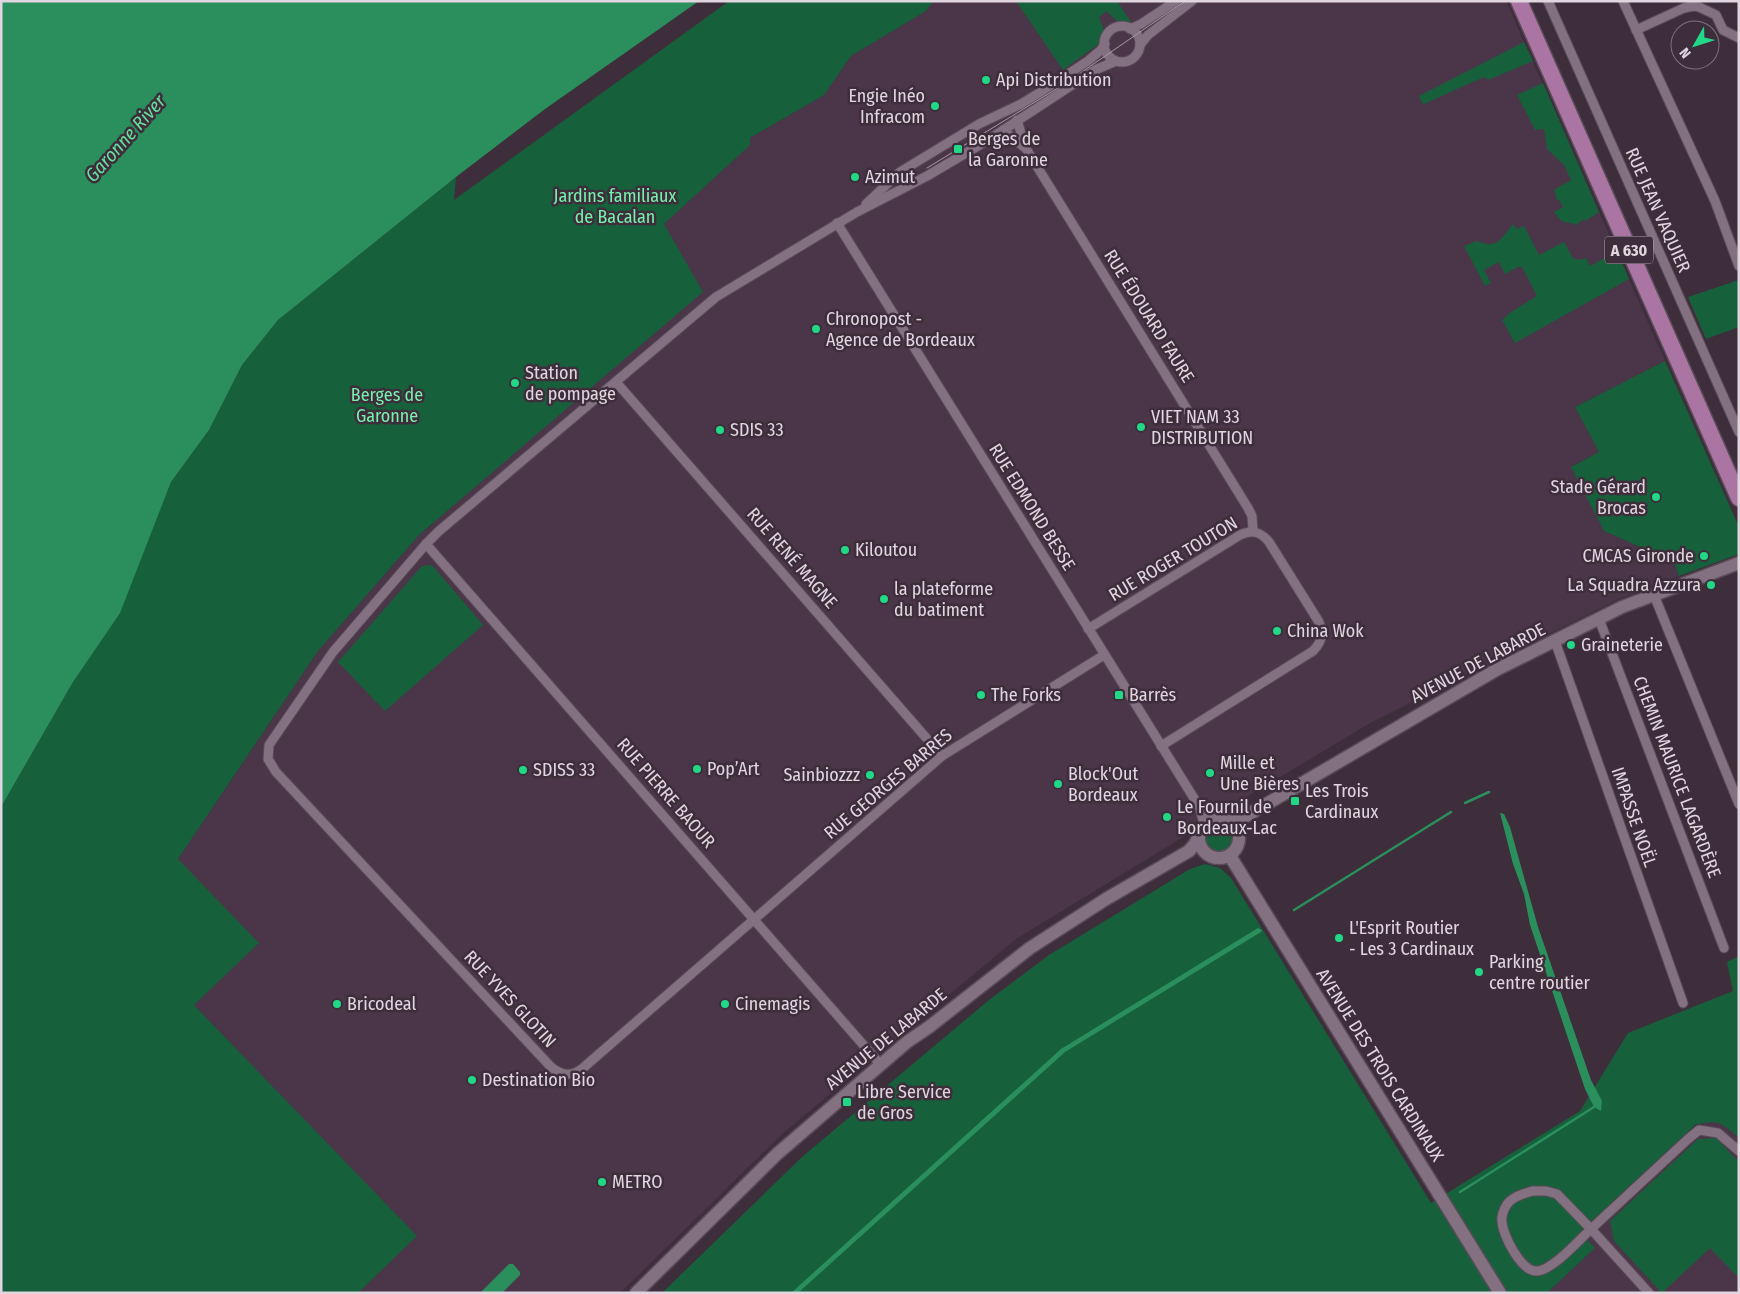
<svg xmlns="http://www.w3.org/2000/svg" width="1740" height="1294" viewBox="0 0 1740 1294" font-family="'Fira Sans Condensed',sans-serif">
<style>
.built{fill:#4b3548}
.green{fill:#16613c}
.water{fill:#2a8f5c}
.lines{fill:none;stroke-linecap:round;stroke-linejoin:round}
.stream{stroke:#2a8f5c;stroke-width:2.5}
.street-casing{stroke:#594b57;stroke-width:11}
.secondary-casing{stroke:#594b57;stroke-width:15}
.highway-casing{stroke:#594b57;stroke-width:19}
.street{stroke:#837080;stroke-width:9}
.secondary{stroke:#837080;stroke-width:12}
.highway{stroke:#aa75a3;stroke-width:16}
.tram{stroke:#a79aa4;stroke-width:1}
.poi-dot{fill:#21d887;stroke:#3e2d3b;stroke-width:2}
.labels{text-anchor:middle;stroke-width:5;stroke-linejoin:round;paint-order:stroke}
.shield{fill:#3e2d3b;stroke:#b0a3ae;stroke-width:1}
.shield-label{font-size:16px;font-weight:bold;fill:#e1d6df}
.poi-label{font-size:18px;fill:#e1d6df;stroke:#3e2d3b;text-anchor:start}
.park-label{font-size:18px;fill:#75f3ad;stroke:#3e2d3b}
.street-label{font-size:18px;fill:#e1d6df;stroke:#3e2d3b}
.water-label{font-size:19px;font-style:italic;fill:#63e29d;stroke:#3e2d3b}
</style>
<rect width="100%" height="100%" fill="#3e2d3b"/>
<!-- built -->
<g class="built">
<polygon points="934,1 1506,1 1665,361 1575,407 1599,452 1572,466 1604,531 1674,562 1679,576 1619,599 1372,722 1223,811 1213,808 1195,822 1193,831 1016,939 781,1135 620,1293 358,1293 416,1236 194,1005 178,859 318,651 419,535 430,527 664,224 749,145 750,138 824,95 851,56 926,11"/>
<polygon points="1711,1121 1726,1126 1739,1138 1739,1293 1547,1293 1595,1248 1579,1232 1696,1125"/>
</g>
<!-- green -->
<g class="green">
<polygon points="729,1 934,1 926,11 851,56 824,95 750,138 750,145 664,224 703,292 419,535 318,651 178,859 259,943 194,1005 417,1236 358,1293 1,1293 1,807 73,682 119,613 171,482 209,430 242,365 278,320 456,177 454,200"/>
<path d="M1016,1H1117L1131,22C1121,27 1113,18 1107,11L1099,17L1104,30L1100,43L1063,70Z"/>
<polygon points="1524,42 1533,61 1488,80 1484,77 1424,104 1422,103 1419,96"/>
<polygon points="1543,83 1599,212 1586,221 1585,219 1578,223 1579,225 1561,221 1554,212 1563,207 1559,200 1557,200 1554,190 1571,180 1564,165 1547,149 1544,129 1535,130 1517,95"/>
<path d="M1513,224L1517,229L1524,226L1539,255L1564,242L1573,258L1579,260L1586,258L1590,266L1617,251L1629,279L1515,343L1502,320L1511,312L1537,296L1522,267H1518L1505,274L1499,262L1484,270L1491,283L1485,286L1464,246L1477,241C1498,250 1501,238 1513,224Z"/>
<polygon points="1739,280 1739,327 1706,339 1688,297"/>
<polygon points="1665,361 1739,527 1739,554 1679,576 1674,562 1604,531 1571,467 1599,452 1575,407"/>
<polygon points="432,565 483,625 385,711 338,662 422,566"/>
<circle cx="1219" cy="839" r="13"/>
<path d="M1205,864L1220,868L1231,878L1431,1203L1580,1111L1628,1033L1733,991L1727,962L1739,956V1138C1722,1123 1718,1119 1695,1125L1580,1232L1595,1248L1547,1293H662L802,1157L989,1000L1049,955L1190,869Z"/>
<polygon points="1716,1138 1739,1162 1739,1278 1710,1248 1662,1293 1614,1241 1610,1221 1698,1139"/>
</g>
<!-- water -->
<g class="water">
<polygon points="1,1 699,1 545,109 456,177 278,320 242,365 209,430 171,482 120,613 73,682 1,807"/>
<polygon points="1500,813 1504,814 1510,827 1538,927 1591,1080 1602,1101 1601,1111 1594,1107 1585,1089 1530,925 1524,894 1513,864"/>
<polygon points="1258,928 1262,930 1261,932 1065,1052 798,1293 791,1293 1061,1049"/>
<polygon points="509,1264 513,1264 520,1272 520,1275 502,1293 482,1293 482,1291"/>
</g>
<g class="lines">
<!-- stream -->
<g class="stream">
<polyline points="1465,803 1489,792"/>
<polyline points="1294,910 1451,812"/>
<polyline points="1460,1192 1594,1107"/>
</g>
<defs>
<g id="street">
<polyline points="1548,1 1739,432"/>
<polyline points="1623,1 1715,201 1739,266"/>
<circle cx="1122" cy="44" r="18"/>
<polyline points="1130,29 1141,24 1176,1"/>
<polyline points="1636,30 1684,8 1694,6 1699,7 1716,15 1723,30 1739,38"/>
<polyline points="1140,45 1148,35 1192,1"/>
<polyline points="1017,120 1025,147 1248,508 1252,516 1253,531"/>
<polyline points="1003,130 1024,147"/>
<polyline points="866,204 900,172 979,124 1021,104 1039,93 1088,61 1101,50 1105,44"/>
<polyline points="837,223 1200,808 1204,825"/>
<polyline points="616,382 942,756"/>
<polyline points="426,544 880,1064"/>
<polyline points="1654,595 1739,804"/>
<polyline points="1599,619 1724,948"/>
<path d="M1088,629L1240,535C1252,529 1261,532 1269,542L1319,622C1324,633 1322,642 1313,651L1161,746"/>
<polyline points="1555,641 1683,1003"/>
<path d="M1104,655L942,756L583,1068C572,1077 562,1076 551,1067L276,772L268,759L269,745L333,652L426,544L439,531L716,297L857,212L927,176L988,140L1095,70L1116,61"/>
<polyline points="1200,808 1217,818"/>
<path d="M1532,1191H1546L1557,1194L1591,1229C1579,1240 1553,1270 1537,1271C1521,1272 1502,1234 1502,1221C1501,1217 1504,1209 1506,1206C1511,1197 1523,1194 1532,1191Z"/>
<polyline points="1649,1293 1591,1229 1688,1139 1699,1130 1718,1133 1739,1151"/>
</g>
<g id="secondary">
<circle cx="1219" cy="838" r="20"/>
<polyline points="1227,819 1235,820 1246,816 1496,670 1622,607 1739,563"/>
<polyline points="1230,856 1500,1293"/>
<polyline points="636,1293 777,1154 907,1042 929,1027 1030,948 1106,899 1189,851 1195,844 1199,835"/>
</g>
<polyline id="highway" points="1519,1 1739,498"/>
</defs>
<!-- street casing -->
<use href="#street" class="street-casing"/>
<!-- secondary casing -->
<use href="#secondary" class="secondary-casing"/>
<!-- highway casing -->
<use href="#highway" class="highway-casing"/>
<!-- street -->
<use href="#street" class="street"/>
<!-- secondary -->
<use href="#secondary" class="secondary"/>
<!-- highway -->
<use href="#highway" class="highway"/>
<!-- tram -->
<polyline class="tram" points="927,168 1066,83 1185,1"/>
</g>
<!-- markers -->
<g class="poi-dot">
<circle cx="986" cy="80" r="5"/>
<circle cx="935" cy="106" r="5"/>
<rect x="953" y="144" width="10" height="10" rx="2.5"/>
<circle cx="855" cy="177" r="5"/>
<circle cx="816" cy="329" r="5"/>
<circle cx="515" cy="383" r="5"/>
<circle cx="1141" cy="427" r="5"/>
<circle cx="720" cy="430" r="5"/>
<circle cx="1656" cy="497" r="5"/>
<circle cx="845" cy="550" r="5"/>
<circle cx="1704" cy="556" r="5"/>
<circle cx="1711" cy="585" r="5"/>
<circle cx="884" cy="599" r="5"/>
<circle cx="1277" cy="631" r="5"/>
<circle cx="1571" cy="645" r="5"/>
<circle cx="981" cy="695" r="5"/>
<rect x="1114" y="690" width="10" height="10" rx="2.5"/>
<circle cx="697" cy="769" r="5"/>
<circle cx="523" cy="770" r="5"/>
<circle cx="1210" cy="773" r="5"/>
<circle cx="870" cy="775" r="5"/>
<circle cx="1058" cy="784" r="5"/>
<rect x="1290" y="796" width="10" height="10" rx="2.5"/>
<circle cx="1167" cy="817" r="5"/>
<circle cx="1339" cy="938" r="5"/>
<circle cx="1479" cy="972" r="5"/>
<circle cx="337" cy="1004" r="5"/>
<circle cx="725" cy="1004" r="5"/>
<circle cx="472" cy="1080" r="5"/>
<rect x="842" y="1097" width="10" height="10" rx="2.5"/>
<circle cx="602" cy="1182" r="5"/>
</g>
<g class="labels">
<!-- shield labels -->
<rect class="shield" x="1605" y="236.5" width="48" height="27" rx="4"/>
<g class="shield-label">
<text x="1629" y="256">A 630</text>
</g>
<!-- poi labels -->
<g class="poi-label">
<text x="996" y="86">Api Distribution</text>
<text x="925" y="102" text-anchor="end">Engie Inéo<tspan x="925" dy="21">Infracom</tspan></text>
<text x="968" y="145">Berges de<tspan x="968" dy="21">la Garonne</tspan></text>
<text x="865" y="183">Azimut</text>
<text x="826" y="325">Chronopost -<tspan x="826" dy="21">Agence de Bordeaux</tspan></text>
<text x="525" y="379">Station<tspan x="525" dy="21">de pompage</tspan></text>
<text x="1151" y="423">VIET NAM 33<tspan x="1151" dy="21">DISTRIBUTION</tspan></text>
<text x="730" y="436">SDIS 33</text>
<text x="1646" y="493" text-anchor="end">Stade Gérard<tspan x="1646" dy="21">Brocas</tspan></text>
<text x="855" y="556">Kiloutou</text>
<text x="1694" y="562" text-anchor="end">CMCAS Gironde</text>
<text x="1701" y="591" text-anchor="end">La Squadra Azzura</text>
<text x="894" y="595">la plateforme<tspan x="894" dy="21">du batiment</tspan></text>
<text x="1287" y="637">China Wok</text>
<text x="1581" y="651">Graineterie</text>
<text x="991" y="701">The Forks</text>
<text x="1129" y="701">Barrès</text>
<text x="1220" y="769">Mille et<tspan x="1220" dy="21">Une Bières</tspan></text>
<text x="707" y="775">Pop’Art</text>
<text x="533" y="776">SDISS 33</text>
<text x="1068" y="780">Block'Out<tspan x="1068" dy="21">Bordeaux</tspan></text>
<text x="860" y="781" text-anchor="end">Sainbiozzz</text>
<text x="1305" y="797">Les Trois<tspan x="1305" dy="21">Cardinaux</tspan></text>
<text x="1177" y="813">Le Fournil de<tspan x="1177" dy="21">Bordeaux-Lac</tspan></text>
<text x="1349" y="934">L'Esprit Routier<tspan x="1349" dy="21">- Les 3 Cardinaux</tspan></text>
<text x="1489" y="968">Parking<tspan x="1489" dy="21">centre routier</tspan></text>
<text x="347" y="1010">Bricodeal</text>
<text x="735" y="1010">Cinemagis</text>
<text x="482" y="1086">Destination Bio</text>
<text x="857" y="1098">Libre Service<tspan x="857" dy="21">de Gros</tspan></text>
<text x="612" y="1188">METRO</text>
</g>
<!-- park labels -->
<g class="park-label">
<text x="615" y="202">Jardins familiaux<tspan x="615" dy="21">de Bacalan</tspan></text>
<text x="387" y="401">Berges de<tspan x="387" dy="21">Garonne</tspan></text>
</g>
<!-- street labels -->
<g class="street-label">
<text transform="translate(1658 210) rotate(66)" y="6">RUE JEAN VAQUIER</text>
<text transform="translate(1149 316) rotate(58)" y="6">RUE ÉDOUARD FAURE</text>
<text transform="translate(1032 507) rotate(58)" y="6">RUE EDMOND BESSE</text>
<text transform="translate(792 558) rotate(49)" y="6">RUE RENÉ MAGNE</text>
<text transform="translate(1173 559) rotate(-31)" y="6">RUE ROGER TOUTON</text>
<text transform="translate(1478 663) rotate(-28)" y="6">AVENUE DE LABARDE</text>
<text transform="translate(1677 777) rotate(69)" y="6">CHEMIN MAURICE LAGARDÈRE</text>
<text transform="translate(888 784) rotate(-40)" y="6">RUE GEORGES BARRES</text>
<text transform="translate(666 793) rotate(49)" y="6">RUE PIERRE BAOUR</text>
<text transform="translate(1634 817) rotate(71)" y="6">IMPASSE NOËL</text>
<text transform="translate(510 999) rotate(47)" y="6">RUE YVES GLOTIN</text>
<text transform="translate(886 1039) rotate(-39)" y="6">AVENUE DE LABARDE</text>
<text transform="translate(1380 1065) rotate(58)" y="6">AVENUE DES TROIS CARDINAUX</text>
</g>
<!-- water labels -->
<g class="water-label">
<text transform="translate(125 138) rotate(-48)" y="7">Garonne River</text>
</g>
</g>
<!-- border -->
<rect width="1740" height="1294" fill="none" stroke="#e1d6df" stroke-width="5"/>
<!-- north arrow -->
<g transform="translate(1695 45) rotate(231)"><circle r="24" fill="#3e2d3b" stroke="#7f717d"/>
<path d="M0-4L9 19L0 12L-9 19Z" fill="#21d887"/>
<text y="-8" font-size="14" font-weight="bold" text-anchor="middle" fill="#e1d6df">N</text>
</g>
</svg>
